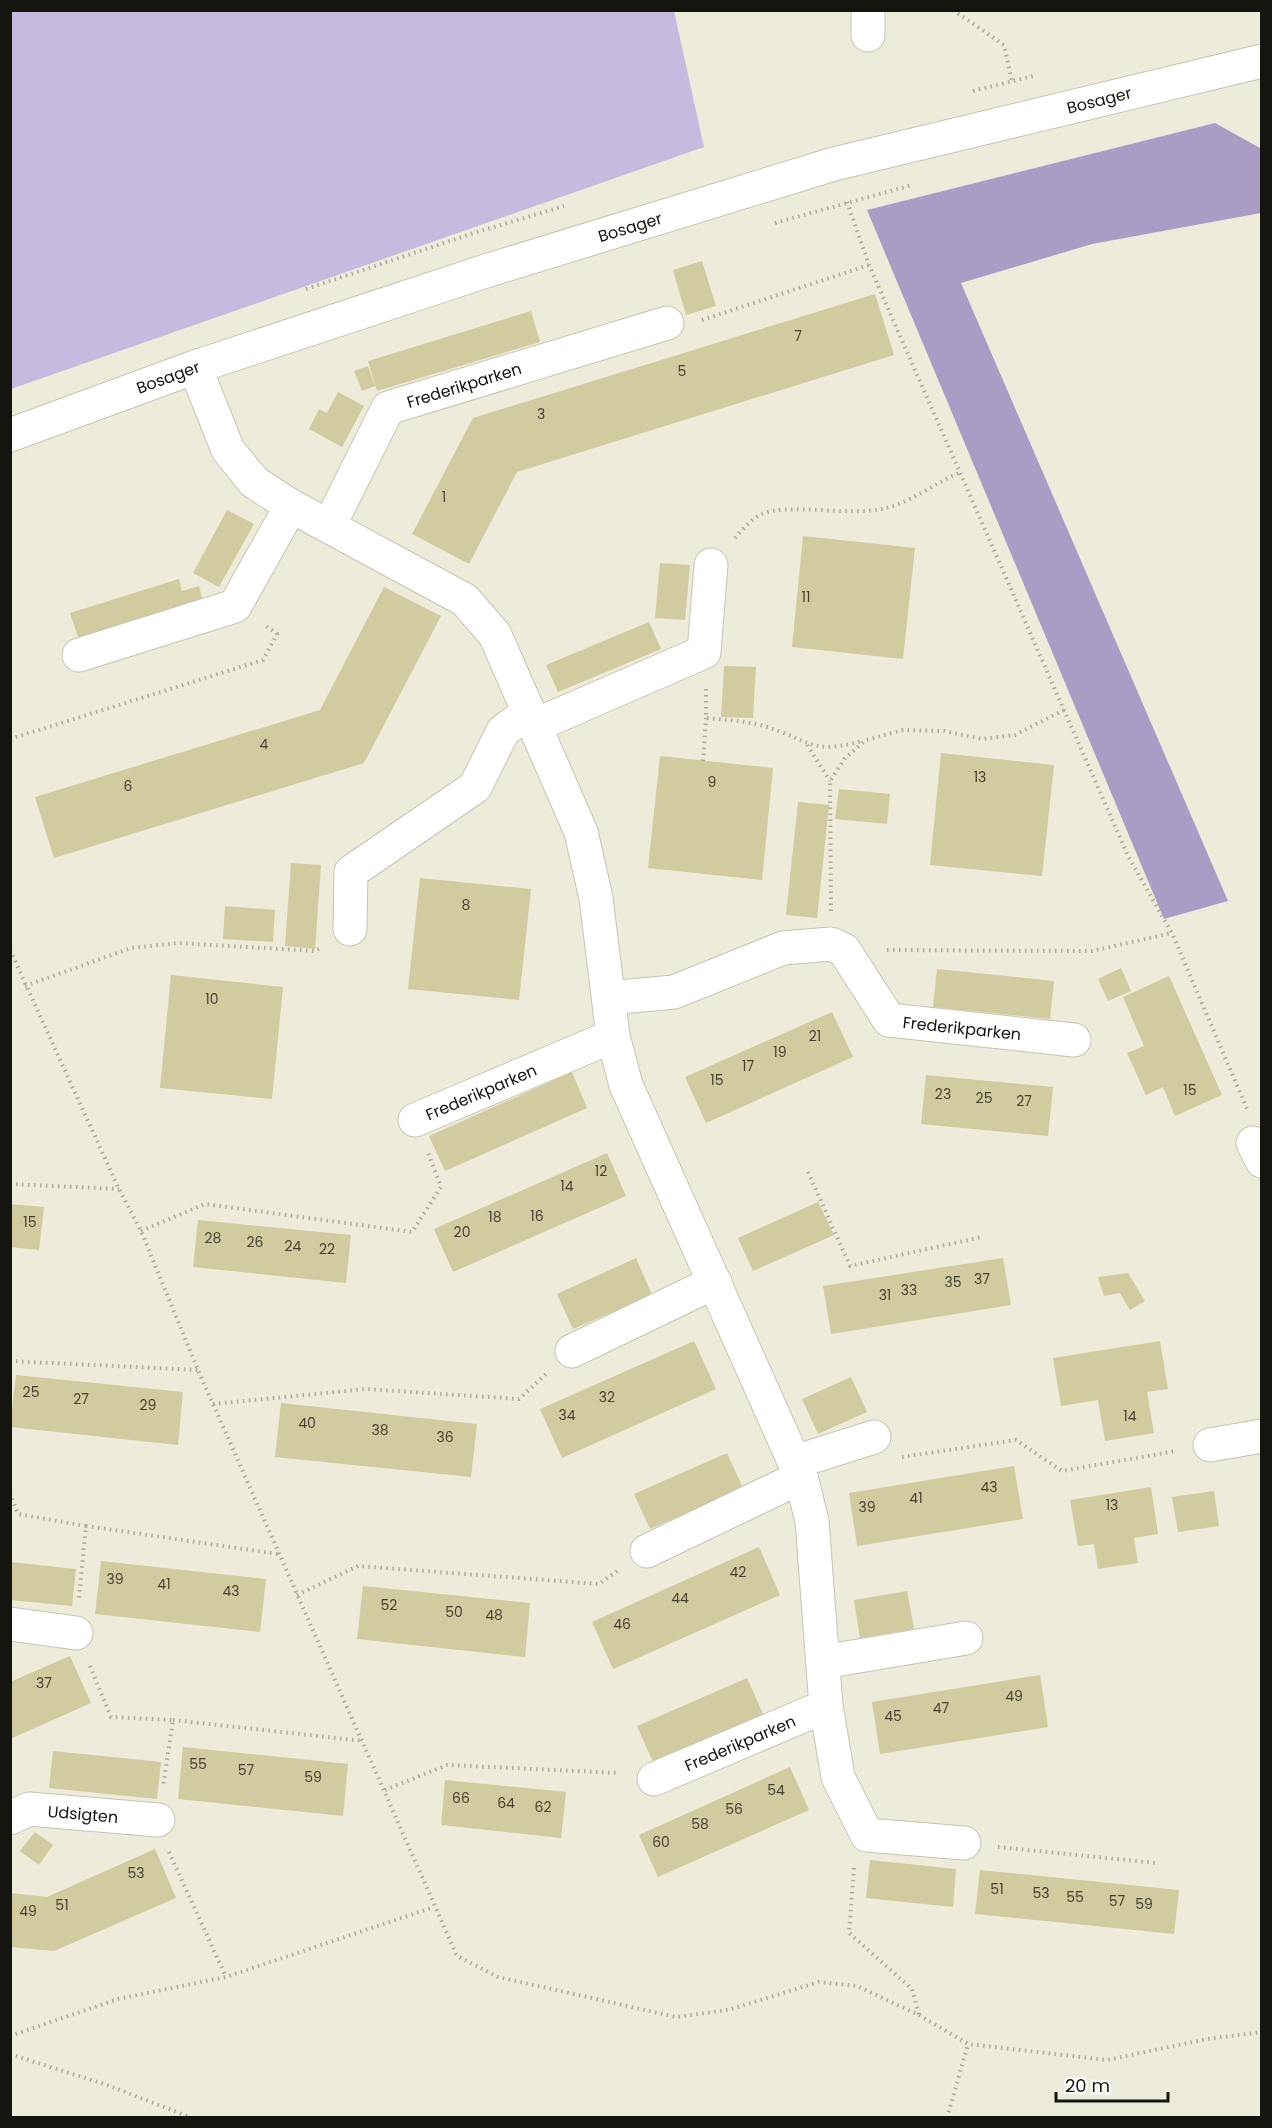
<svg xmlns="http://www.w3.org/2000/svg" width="1272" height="2128" viewBox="0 0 1272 2128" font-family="Poppins,sans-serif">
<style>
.green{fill:#c6bbdf}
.forest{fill:#a99dc5}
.building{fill:#d0cc9f}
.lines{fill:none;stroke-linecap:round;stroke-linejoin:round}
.minor-casing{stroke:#c6c4b3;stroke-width:35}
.path{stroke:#aba99b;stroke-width:4;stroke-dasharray:1.5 4.5;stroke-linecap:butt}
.minor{stroke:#fff;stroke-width:33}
.labels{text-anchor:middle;stroke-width:4.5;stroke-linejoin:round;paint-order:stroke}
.number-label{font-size:14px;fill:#444333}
.street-label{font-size:16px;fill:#15150f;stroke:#fff}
</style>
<rect width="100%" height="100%" fill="#edebd9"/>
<!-- green -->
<polygon class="green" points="10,11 674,11 704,147 11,389"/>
<!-- forest -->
<polygon class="forest" points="1215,123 1260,148 1261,213 1092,244 961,283 1228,901 1164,919 867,210"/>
<!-- building -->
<g class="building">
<polygon points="702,261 716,306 686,315 673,270"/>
<polygon points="875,294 894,355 517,472 469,564 412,534 473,418"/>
<polygon points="531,311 540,342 377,391 368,361"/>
<polygon points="368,366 375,386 362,391 354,371"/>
<polygon points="338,392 364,406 342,447 309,429 319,409 327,413"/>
<polygon points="227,510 254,524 219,587 193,573"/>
<polygon points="803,536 915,548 903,659 792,647"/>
<polygon points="660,563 690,565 685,620 655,618"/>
<polygon points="179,579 182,591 199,586 203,601 79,640 70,613"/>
<polygon points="384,587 441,616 364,763 54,858 35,797 320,710"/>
<polygon points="649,622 661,649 558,692 546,665"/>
<polygon points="724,666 756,667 753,718 721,717"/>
<polygon points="941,753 1054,765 1042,876 930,865"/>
<polygon points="660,756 773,768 762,880 648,868"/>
<polygon points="839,789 890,794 887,824 835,819"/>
<polygon points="798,802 829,805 817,918 786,915"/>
<polygon points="291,863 321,865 315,949 285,946"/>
<polygon points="420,878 531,889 519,1000 408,989"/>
<polygon points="225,906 275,910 273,942 223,939"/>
<polygon points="1121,968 1131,991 1108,1001 1098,979"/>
<polygon points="937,969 1054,981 1050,1019 933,1007"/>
<polygon points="171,975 283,987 272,1099 160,1088"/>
<polygon points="1169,976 1222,1095 1175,1116 1163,1087 1146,1095 1127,1053 1144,1046 1123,997"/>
<polygon points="832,1012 853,1057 706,1123 685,1077"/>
<polygon points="572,1072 587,1108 445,1171 429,1136"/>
<polygon points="926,1075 1053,1087 1048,1136 921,1124"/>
<polygon points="607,1153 626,1196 453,1272 434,1229"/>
<polygon points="818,1202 834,1235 753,1271 738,1238"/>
<polygon points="10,1204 44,1207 39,1250 10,1247"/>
<polygon points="198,1220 351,1235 346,1283 193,1267"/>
<polygon points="636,1258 652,1295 573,1329 557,1294"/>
<polygon points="1003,1258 1011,1305 831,1334 823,1286"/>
<polygon points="1128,1273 1145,1301 1130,1310 1120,1293 1104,1296 1098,1277"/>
<polygon points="694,1341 716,1389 562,1458 540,1409"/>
<polygon points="1160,1341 1168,1389 1147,1392 1154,1433 1105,1441 1098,1400 1061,1406 1053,1358"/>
<polygon points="16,1375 183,1392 178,1445 10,1427"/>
<polygon points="851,1377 867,1412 818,1434 802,1399"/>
<polygon points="281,1403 477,1424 471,1477 275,1457"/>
<polygon points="727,1453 743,1488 650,1529 634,1494"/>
<polygon points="1014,1466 1023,1519 857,1546 849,1493"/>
<polygon points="1151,1487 1158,1534 1134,1538 1138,1563 1098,1569 1094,1544 1078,1546 1070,1500"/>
<polygon points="1214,1491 1219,1526 1178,1532 1172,1497"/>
<polygon points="759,1547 780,1595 613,1669 592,1622"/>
<polygon points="101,1561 266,1579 260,1632 95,1614"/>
<polygon points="10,1562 76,1569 72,1606 10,1600"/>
<polygon points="363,1586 530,1603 525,1657 357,1639"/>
<polygon points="907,1591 914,1629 860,1638 854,1600"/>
<polygon points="70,1656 91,1703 10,1739 10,1682"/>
<polygon points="1040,1675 1048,1727 880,1754 872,1702"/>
<polygon points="747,1678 763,1714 653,1762 637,1726"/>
<polygon points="183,1747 348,1764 343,1816 178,1799"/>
<polygon points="53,1751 161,1762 157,1799 49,1788"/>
<polygon points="790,1767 809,1810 658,1877 639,1835"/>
<polygon points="445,1780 566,1792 561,1838 441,1825"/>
<polygon points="35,1832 53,1845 39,1865 20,1851"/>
<polygon points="155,1849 176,1898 54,1951 10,1947 10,1893 47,1897"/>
<polygon points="870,1860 956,1869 953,1907 866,1898"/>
<polygon points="980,1870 1179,1890 1174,1934 975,1914"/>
</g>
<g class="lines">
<defs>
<g id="minor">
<polyline points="868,35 868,10"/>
<polyline points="195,367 228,450 254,482 291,506 465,600 495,635 581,832 596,898 613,1036 626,1085 801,1477 812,1521 826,1706 838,1777 867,1835 964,1843"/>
<polyline points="10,435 195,367 489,270 834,164 1262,61"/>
<polyline points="329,526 388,408 667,323"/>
<polyline points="79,655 235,606 291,506"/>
<polyline points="536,725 704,652 711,565"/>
<polyline points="350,929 351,872 475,787 503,731 529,712"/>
<polyline points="609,998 674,992 783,948 831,944 844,950 889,1020 1074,1040"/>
<polyline points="415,1120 613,1036"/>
<polyline points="1253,1143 1262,1161"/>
<polyline points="572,1351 715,1282"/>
<polyline points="1210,1445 1262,1436"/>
<polyline points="795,1462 874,1437"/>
<polyline points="647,1551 801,1477"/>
<polyline points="10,1624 76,1633"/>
<polyline points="823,1662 966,1638"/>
<polyline points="654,1779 826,1706"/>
<polyline points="10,1818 29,1809 158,1820"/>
</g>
</defs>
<!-- minor casing -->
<use href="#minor" class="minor-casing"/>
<!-- path -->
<g class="path">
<polyline points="953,10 1004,45 1012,81"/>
<polyline points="973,91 1033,76"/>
<polyline points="847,202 869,265 1128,856 1172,933 1247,1109"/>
<polyline points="775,223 912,185"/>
<polyline points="306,289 474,233 564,206"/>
<polyline points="702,320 869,265"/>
<path d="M735,538C743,529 751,519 762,514C785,503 850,516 882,509C911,503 934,483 961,472"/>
<path d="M706,689V718C727,720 748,721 767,727C811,741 812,755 862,741"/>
<polyline points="10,739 263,660 277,634 263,624"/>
<polyline points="807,745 830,781"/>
<polyline points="703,761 706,718"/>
<polyline points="831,911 830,781 845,758 866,740 903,730 944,731 982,739 1015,735 1064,710"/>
<polyline points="10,950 119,1189 141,1231 198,1370 457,1956 498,1977 676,2017 728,2010 819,1982 857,1986 919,2015 968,2044 1107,2060 1207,2039 1262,2032"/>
<polyline points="887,950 1092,951 1172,933"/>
<polyline points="25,986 131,948 178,943 315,951 322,947"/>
<polyline points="808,1172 850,1266 982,1237"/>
<polyline points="10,1184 119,1189"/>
<polyline points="141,1231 205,1204 412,1232 441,1187 428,1153"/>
<polyline points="10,1361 198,1370"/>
<polyline points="213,1404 366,1389 519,1399 547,1373"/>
<polyline points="902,1457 1016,1440 1062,1471 1176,1451"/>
<polyline points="10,1493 18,1514 86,1526 79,1598"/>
<polyline points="86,1526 278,1554"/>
<polyline points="297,1595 358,1566 599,1584 617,1571"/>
<polyline points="90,1666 111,1717 173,1720 163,1787"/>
<polyline points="173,1720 363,1741"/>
<polyline points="385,1790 447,1765 619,1773"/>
<polyline points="998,1847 1156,1863"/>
<polyline points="169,1852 226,1977"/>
<polyline points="854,1868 849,1933 912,1989 919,2015"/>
<polyline points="10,2036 118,1999 226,1977 434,1907"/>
<polyline points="10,2054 110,2086 192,2118"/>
<polyline points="947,2118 968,2044"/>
</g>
<!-- minor -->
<use href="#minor" class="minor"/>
</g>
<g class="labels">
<!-- number labels -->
<g class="number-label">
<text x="798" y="341">7</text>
<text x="682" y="376">5</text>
<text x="541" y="419">3</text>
<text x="444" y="502">1</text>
<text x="806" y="602">11</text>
<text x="264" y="749">4</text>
<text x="980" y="782">13</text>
<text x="712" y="787">9</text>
<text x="128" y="791">6</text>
<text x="466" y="910">8</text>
<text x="212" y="1004">10</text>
<text x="815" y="1041">21</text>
<text x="780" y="1057">19</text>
<text x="748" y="1071">17</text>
<text x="717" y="1085">15</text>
<text x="1190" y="1095">15</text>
<text x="943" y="1099">23</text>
<text x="984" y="1103">25</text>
<text x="1024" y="1106">27</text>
<text x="601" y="1176">12</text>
<text x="567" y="1191">14</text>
<text x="537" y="1221">16</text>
<text x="495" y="1222">18</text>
<text x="30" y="1227">15</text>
<text x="462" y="1237">20</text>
<text x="213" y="1243">28</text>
<text x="255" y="1247">26</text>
<text x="293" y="1251">24</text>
<text x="327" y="1254">22</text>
<text x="982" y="1284">37</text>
<text x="953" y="1287">35</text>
<text x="909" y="1295">33</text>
<text x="885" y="1300">31</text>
<text x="31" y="1397">25</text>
<text x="607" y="1402">32</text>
<text x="81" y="1404">27</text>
<text x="148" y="1410">29</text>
<text x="567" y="1420">34</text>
<text x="1130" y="1421">14</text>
<text x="307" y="1428">40</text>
<text x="380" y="1435">38</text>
<text x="445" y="1442">36</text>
<text x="989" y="1492">43</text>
<text x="916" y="1503">41</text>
<text x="1112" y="1510">13</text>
<text x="867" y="1512">39</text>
<text x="738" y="1577">42</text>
<text x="115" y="1584">39</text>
<text x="164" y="1589">41</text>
<text x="231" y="1596">43</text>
<text x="680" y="1603">44</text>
<text x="389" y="1610">52</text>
<text x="454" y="1617">50</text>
<text x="494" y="1620">48</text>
<text x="622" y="1629">46</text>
<text x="44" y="1688">37</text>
<text x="1014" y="1701">49</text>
<text x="941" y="1713">47</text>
<text x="893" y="1721">45</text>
<text x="198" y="1769">55</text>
<text x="246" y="1775">57</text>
<text x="313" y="1782">59</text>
<text x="776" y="1795">54</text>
<text x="461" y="1803">66</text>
<text x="506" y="1808">64</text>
<text x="543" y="1812">62</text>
<text x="734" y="1814">56</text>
<text x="700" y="1829">58</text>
<text x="661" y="1847">60</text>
<text x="136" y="1878">53</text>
<text x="997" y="1894">51</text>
<text x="1041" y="1898">53</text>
<text x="1075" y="1902">55</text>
<text x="1117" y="1906">57</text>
<text x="1144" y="1909">59</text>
<text x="62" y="1910">51</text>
<text x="28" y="1916">49</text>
</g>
<!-- street labels -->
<g class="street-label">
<text transform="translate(1099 100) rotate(-14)" y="6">Bosager</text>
<text transform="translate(630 227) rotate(-17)" y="6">Bosager</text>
<text transform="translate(168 377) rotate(-20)" y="6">Bosager</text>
<text transform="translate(464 385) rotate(-17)" y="6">Frederikparken</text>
<text transform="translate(962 1028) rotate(6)" y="6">Frederikparken</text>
<text transform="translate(481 1092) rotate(-23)" y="6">Frederikparken</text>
<text transform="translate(740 1743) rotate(-23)" y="6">Frederikparken</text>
<text transform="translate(83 1814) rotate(5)" y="6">Udsigten</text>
</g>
</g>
<!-- border -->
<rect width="1272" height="2128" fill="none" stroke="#15150f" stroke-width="24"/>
<!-- scale -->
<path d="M1056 2092v9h112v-9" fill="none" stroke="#15150f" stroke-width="3"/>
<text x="1065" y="2092" font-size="18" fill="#15150f" stroke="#ffffff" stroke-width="4.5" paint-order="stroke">20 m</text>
</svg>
